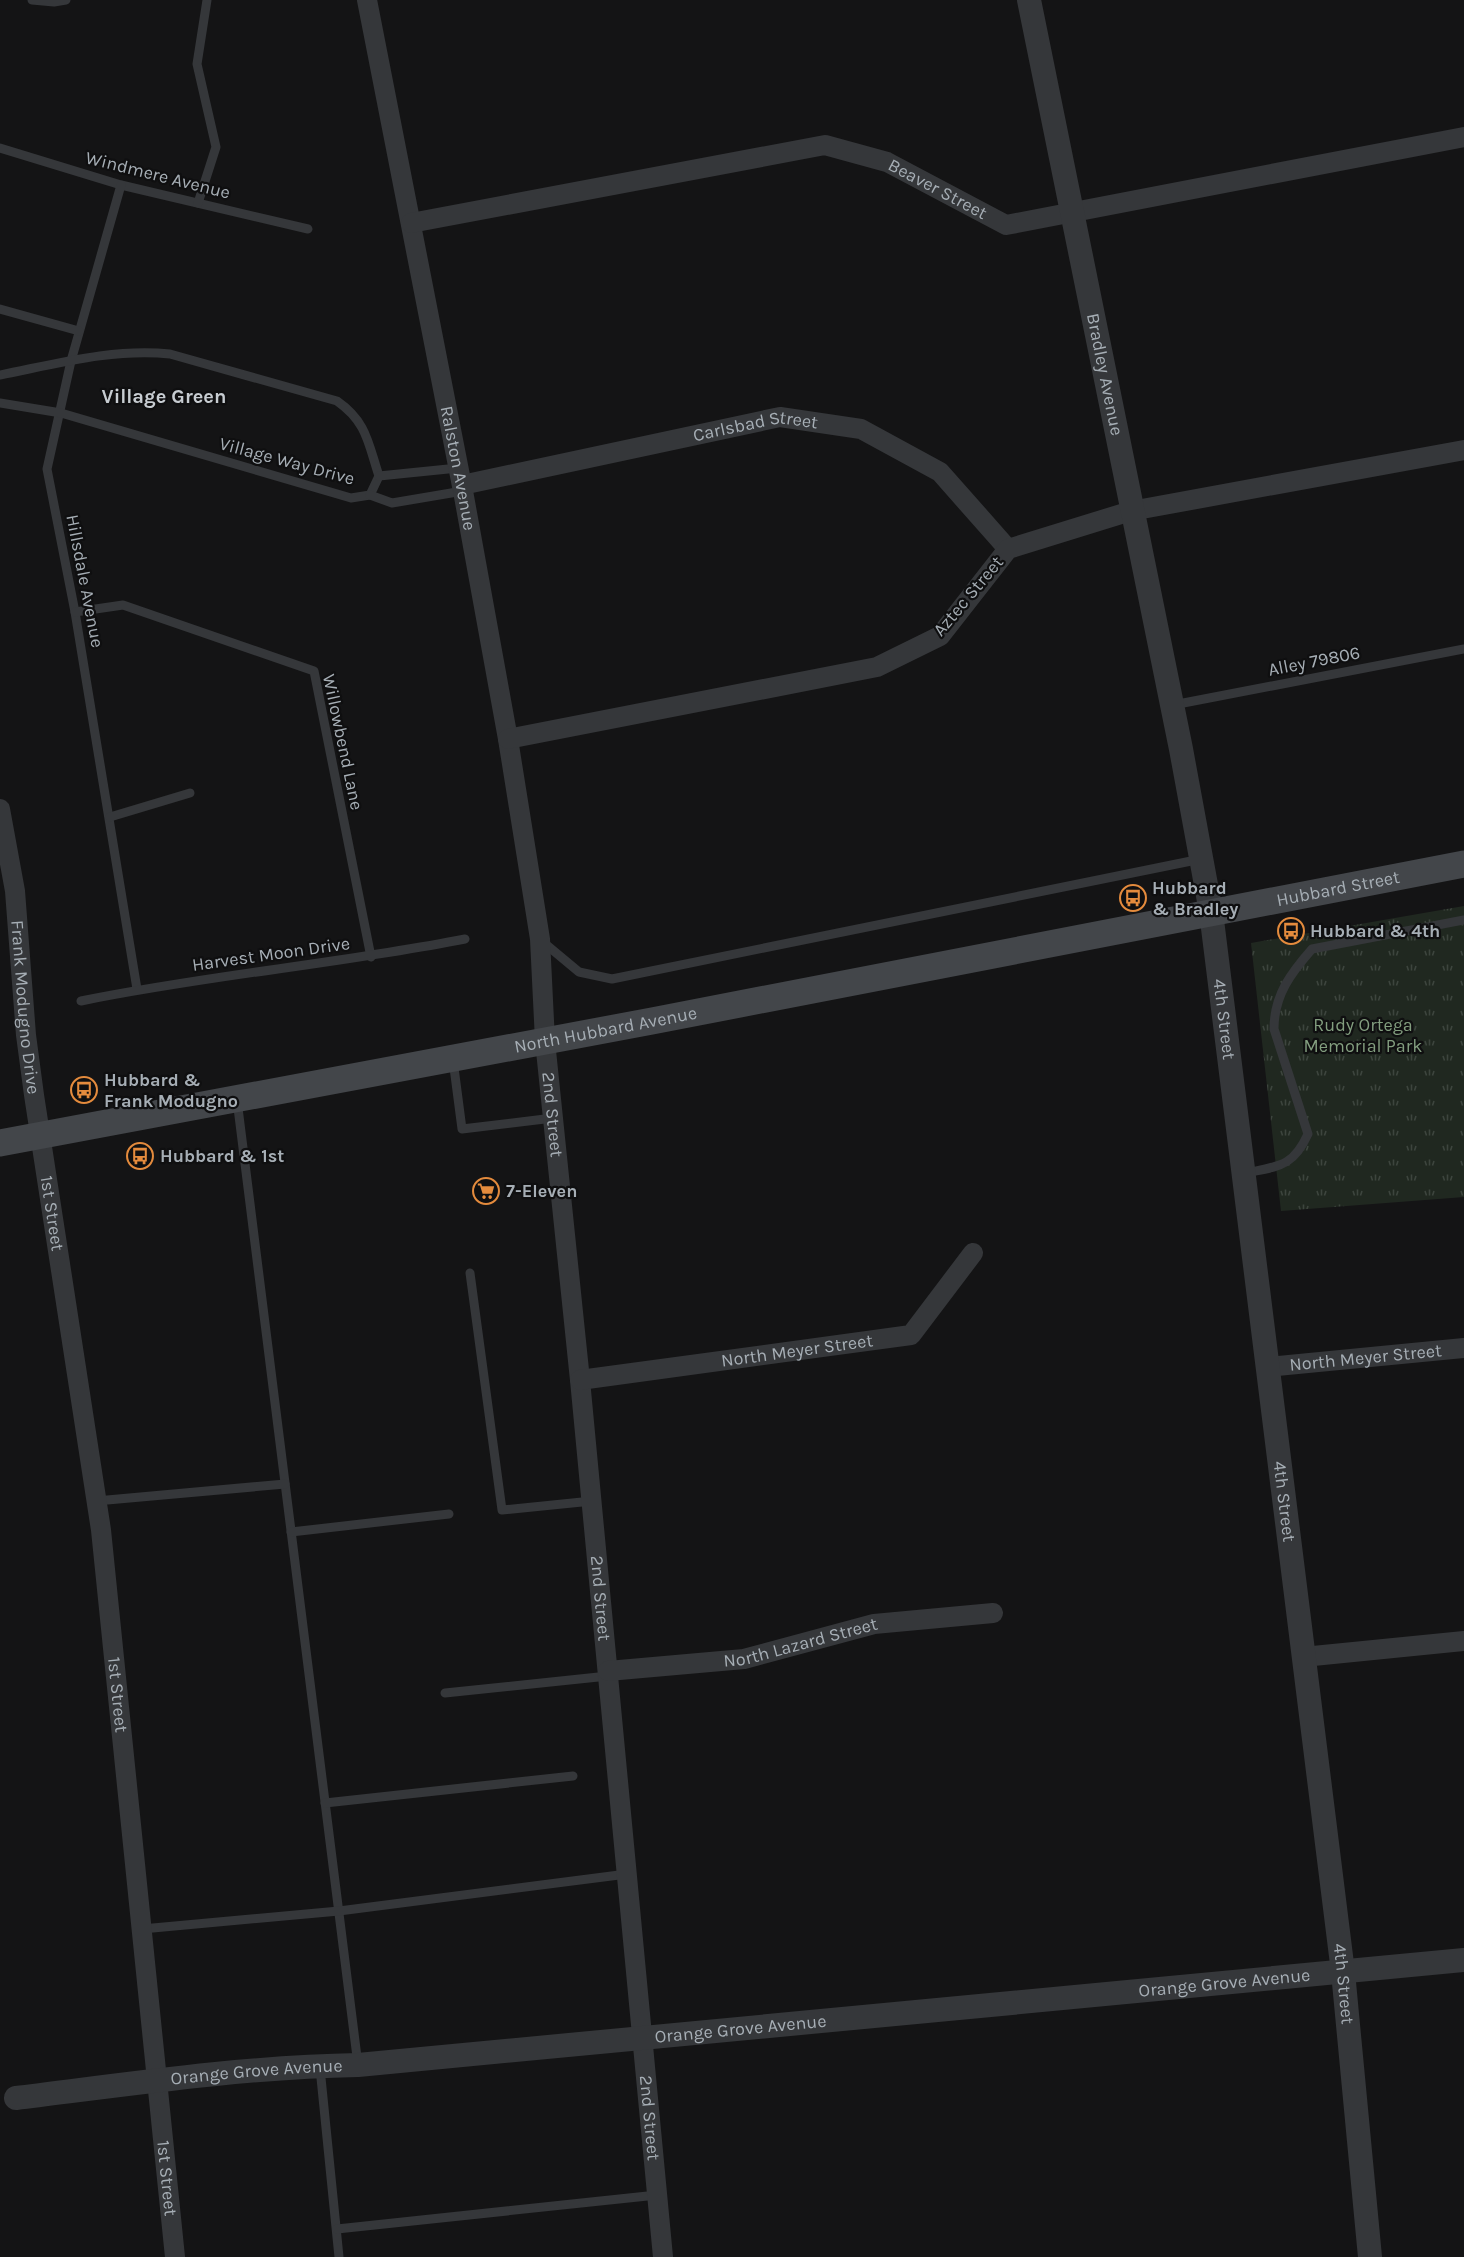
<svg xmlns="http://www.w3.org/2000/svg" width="1464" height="2257" viewBox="0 0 1464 2257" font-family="Karla,sans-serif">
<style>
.grass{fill:url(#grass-tufts)}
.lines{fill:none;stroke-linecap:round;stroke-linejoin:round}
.service{stroke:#35373a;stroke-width:9}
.minor{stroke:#35373a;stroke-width:20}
.tertiary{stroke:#35373a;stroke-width:24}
.secondary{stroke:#43464a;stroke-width:27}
.labels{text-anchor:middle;stroke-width:4.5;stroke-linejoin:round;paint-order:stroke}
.street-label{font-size:18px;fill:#a6aeb5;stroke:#0f0f10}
.poi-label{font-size:18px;font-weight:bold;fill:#a6aeb5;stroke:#0f0f10;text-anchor:start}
.park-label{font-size:18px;fill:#839e7f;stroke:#0f0f10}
.neighbourhood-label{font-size:20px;font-weight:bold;fill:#c7ccd1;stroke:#0f0f10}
</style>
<defs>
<pattern id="grass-tufts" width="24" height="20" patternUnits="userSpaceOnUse" patternTransform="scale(1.5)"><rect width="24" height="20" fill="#202820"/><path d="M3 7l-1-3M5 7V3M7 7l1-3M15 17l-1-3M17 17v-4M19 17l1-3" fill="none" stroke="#3d453e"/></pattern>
</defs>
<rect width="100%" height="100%" fill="#141415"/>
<!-- grass -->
<polygon class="grass" points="1464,906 1464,1197 1281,1211 1251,943"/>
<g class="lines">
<!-- service -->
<g class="service">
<polyline points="32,0 54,2 66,0"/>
<polyline points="0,148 121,185 308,229"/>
<polyline points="121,185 71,361 47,469 75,612 137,989"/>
<polyline points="198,203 216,147 197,64 207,0"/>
<polyline points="0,309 79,331"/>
<path d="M0,375C56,364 113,348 170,354L337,401C367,422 368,443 379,476L370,495L351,498L61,413L0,403"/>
<polyline points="379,476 458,468"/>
<polyline points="370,495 392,503 463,491"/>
<polyline points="75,612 123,605 314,671 371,957"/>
<polyline points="1173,705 1464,649"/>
<polyline points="110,817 190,793"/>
<polyline points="543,942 579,972 612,979 1201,859"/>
<path d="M81,1001C208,975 338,964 465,939"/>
<polyline points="453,1060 462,1129 553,1118"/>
<polyline points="237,1100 358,2065"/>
<path d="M1246,1173C1279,1166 1293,1167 1308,1134L1274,1029C1274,995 1291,973 1312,949L1464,920"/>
<polyline points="470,1273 502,1510 592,1501"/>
<polyline points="96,1501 285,1484"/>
<polyline points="291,1532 449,1514"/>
<polyline points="445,1693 608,1676"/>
<polyline points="325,1803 573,1776"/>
<polyline points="142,1929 339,1911 627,1874"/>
<polyline points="320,2068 339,2257"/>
<polyline points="337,2229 657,2195"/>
</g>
<!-- minor -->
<g class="minor">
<path id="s1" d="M367,0L463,491L508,739L540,939L545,1041L580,1380L663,2257"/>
<path id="s2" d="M411,223L825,145L887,162L1006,225L1464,137"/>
<path id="s3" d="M462,485L780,417L861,429L940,472L1008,549"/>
<polyline points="508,739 877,667 940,636 1008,549 1131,511 1464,450"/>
<path id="s4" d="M0,809L15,891L26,1035L34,1095L101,1530L175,2257"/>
<path id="s5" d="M1267,1367L1464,1348"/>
<path id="s6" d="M580,1380L911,1335L973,1253"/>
<polyline points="1303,1657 1464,1641"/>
<path id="s7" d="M608,1671L744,1659L874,1624L993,1613"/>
</g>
<!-- tertiary -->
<g class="tertiary">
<path id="s8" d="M1029,0L1181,749L1211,912L1343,1972L1370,2257"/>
<path id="s9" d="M16,2098C129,2084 244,2067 358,2065L1464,1960"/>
</g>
<!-- secondary -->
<path class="secondary" id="s10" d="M0,1143L652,1021L1464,864"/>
</g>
<!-- icons -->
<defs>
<symbol id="bus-ring" viewBox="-11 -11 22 22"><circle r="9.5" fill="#0f0f10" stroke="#e48b3d" stroke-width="1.5"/><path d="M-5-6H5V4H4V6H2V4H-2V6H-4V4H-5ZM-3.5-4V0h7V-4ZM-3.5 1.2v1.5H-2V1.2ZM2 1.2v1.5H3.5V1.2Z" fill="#e48b3d"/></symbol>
<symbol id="supermarket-ring" viewBox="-11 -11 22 22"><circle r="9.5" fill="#0f0f10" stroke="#e48b3d" stroke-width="1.5"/><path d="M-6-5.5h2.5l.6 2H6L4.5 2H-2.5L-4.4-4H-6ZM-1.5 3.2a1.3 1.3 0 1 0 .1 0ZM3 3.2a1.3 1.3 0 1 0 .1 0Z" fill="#e48b3d"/></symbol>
</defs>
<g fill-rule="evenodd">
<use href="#bus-ring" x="1118" y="883" width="30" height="30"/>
<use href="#bus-ring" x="1276" y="916" width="30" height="30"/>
<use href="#bus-ring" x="69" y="1075" width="30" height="30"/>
<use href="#bus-ring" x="125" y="1141" width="30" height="30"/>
<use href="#supermarket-ring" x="471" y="1176" width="30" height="30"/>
</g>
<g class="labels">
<!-- street labels -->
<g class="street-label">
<text transform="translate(158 175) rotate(14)" y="6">Windmere Avenue</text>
<text dy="6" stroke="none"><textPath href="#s2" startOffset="543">Beaver Street</textPath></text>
<text dy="6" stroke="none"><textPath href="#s8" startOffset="382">Bradley Avenue</textPath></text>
<text dy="6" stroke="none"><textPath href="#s3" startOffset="300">Carlsbad Street</textPath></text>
<text transform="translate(287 461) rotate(15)" y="6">Village Way Drive</text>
<text dy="6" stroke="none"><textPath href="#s1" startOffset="477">Ralston Avenue</textPath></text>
<text transform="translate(85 581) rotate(79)" y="6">Hillsdale Avenue</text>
<text transform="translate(968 596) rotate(-50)" y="6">Aztec Street</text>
<text transform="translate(1314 661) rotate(-11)" y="6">Alley 79806</text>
<text transform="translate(343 742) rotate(78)" y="6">Willowbend Lane</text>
<text dy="6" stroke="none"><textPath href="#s10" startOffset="1362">Hubbard Street</textPath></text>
<text transform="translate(271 954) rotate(-8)" y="6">Harvest Moon Drive</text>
<text dy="6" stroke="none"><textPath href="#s4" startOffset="200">Frank Modugno Drive</textPath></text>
<text dy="6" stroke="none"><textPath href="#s8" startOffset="1038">4th Street</textPath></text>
<text dy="6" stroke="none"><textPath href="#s10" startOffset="616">North Hubbard Avenue</textPath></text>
<text dy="6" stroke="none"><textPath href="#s1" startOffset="1131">2nd Street</textPath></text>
<text dy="6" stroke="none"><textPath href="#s4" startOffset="408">1st Street</textPath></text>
<text dy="6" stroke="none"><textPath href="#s6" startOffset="219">North Meyer Street</textPath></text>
<text dy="6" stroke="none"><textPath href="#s5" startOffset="99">North Meyer Street</textPath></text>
<text dy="6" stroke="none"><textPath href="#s8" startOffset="1524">4th Street</textPath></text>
<text dy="6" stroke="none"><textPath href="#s1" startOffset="1617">2nd Street</textPath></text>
<text dy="6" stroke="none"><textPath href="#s7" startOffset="195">North Lazard Street</textPath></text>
<text dy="6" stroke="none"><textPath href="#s4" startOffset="894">1st Street</textPath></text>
<text dy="6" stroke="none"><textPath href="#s9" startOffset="1214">Orange Grove Avenue</textPath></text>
<text dy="6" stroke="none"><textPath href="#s8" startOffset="2010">4th Street</textPath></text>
<text dy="6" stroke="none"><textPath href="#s9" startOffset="728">Orange Grove Avenue</textPath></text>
<text dy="6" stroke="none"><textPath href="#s9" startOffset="242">Orange Grove Avenue</textPath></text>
<text dy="6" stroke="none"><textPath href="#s1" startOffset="2139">2nd Street</textPath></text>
<text dy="6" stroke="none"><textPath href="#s4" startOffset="1380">1st Street</textPath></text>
</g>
<!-- poi labels -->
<g class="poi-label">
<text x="1152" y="894">Hubbard<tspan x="1152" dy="21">&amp; Bradley</tspan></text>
<text x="1310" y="937">Hubbard &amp; 4th</text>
<text x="104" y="1086">Hubbard &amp;<tspan x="104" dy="21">Frank Modugno</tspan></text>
<text x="160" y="1162">Hubbard &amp; 1st</text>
<text x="506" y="1197">7-Eleven</text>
</g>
<!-- park labels -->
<g class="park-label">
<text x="1363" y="1031">Rudy Ortega<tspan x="1363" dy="21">Memorial Park</tspan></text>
</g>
<!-- neighbourhood labels -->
<g class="neighbourhood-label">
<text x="164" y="403">Village Green</text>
</g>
</g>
</svg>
